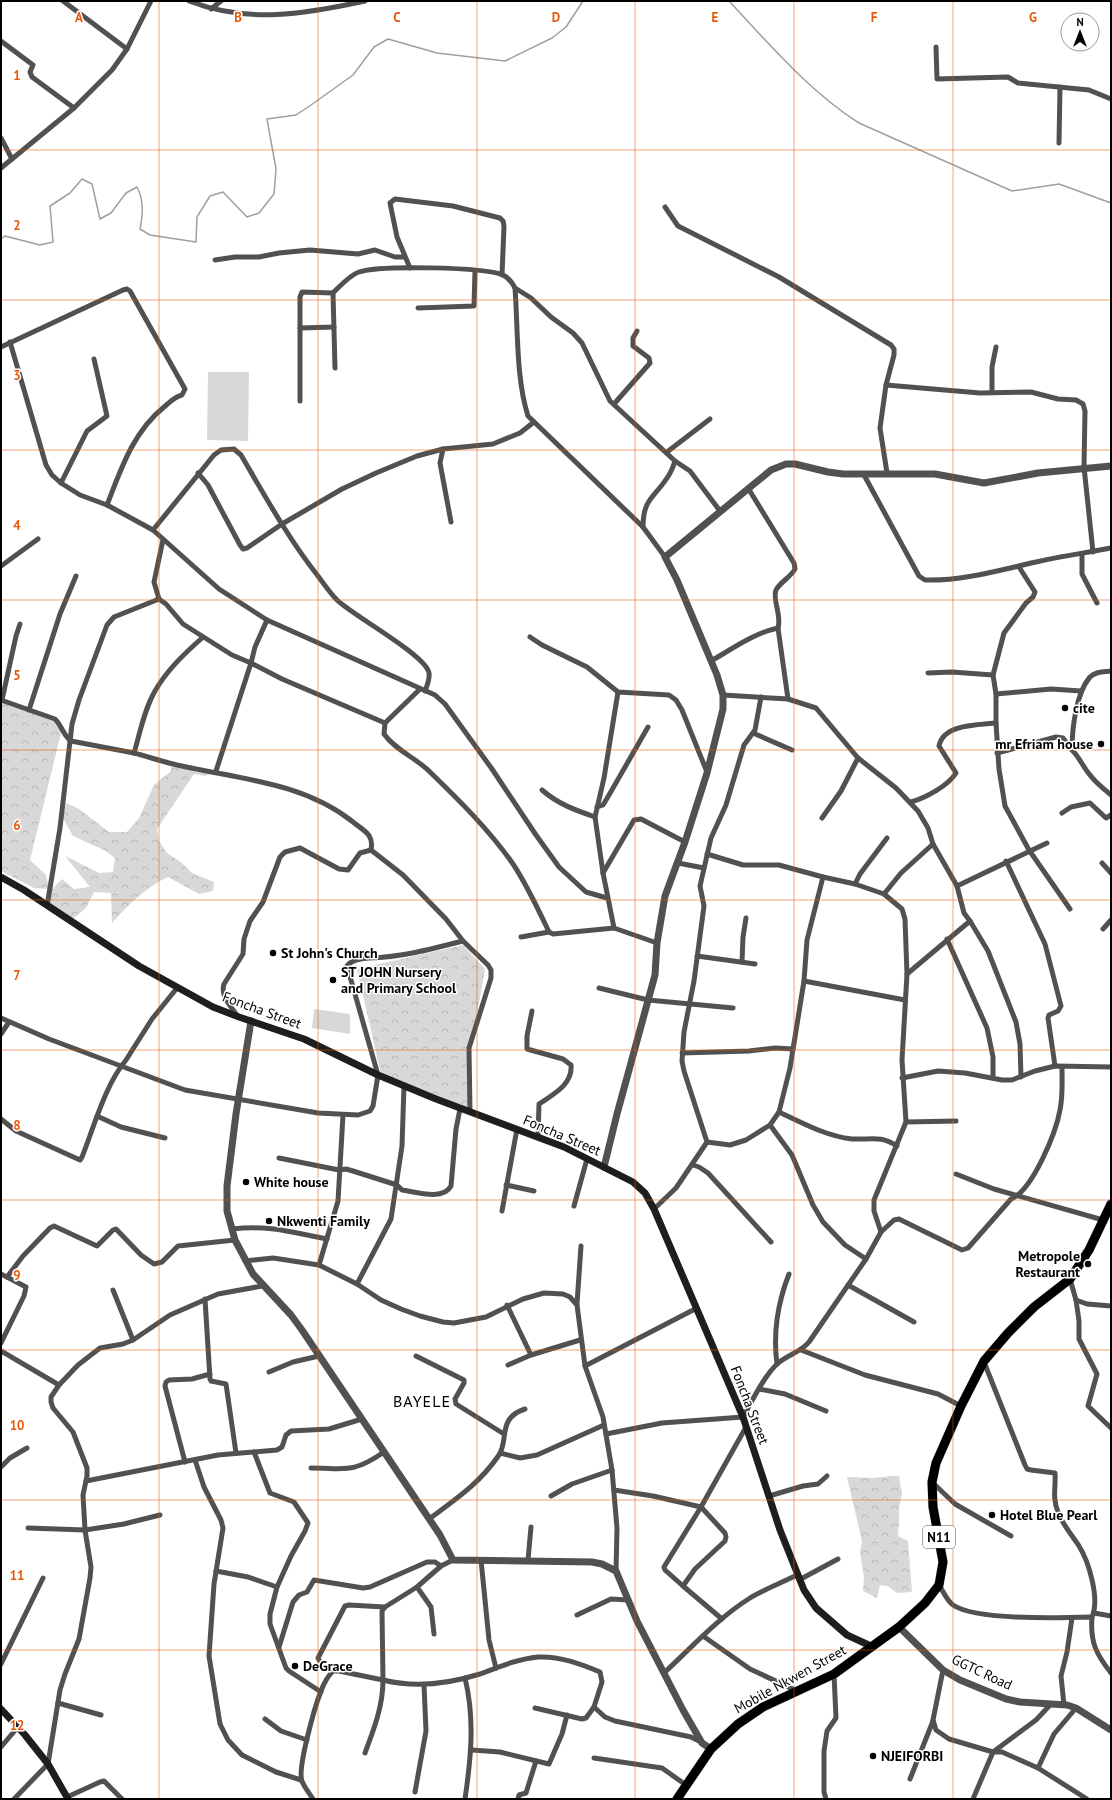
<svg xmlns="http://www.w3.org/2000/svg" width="1112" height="1800" viewBox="0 0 1112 1800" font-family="'PT Sans',sans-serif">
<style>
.green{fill:#d8d8d8}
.forest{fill:url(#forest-crowns)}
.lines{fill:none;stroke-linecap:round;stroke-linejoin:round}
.stream{stroke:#9f9f9f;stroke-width:1.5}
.trunk-casing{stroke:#dbdbdb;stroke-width:10}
.minor{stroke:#515151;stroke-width:5}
.tertiary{stroke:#515151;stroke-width:7}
.secondary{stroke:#1e1e1e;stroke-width:7}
.trunk{stroke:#000;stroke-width:9}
.grid{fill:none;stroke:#e8590c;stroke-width:1;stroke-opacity:0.55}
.poi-dot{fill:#000;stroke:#fff;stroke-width:1.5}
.labels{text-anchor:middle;stroke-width:3;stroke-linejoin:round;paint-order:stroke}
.shield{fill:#fff;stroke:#4c4c4c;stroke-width:1}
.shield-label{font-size:13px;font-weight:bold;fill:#000}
.poi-label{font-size:14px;font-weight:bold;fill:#000;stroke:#fff;text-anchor:start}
.street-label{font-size:14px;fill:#000;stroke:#fff}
.quarter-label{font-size:16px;letter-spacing:1px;fill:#000;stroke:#fff}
.grid-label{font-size:13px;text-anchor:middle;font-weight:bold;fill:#e8590c;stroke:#fff;stroke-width:3;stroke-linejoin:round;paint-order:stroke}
</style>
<defs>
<pattern id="forest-crowns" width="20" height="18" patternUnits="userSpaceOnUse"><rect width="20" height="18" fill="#d8d8d8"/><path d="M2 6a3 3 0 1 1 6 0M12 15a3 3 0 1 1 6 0" fill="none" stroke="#b8b8b8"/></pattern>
</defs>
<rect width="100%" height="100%" fill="#fff"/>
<!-- green -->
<g class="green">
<polygon points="208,372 249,372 248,441 207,440"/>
<polygon points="314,1009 350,1014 350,1034 312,1028"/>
</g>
<!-- forest -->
<g class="forest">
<polygon points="1,699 53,721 58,725 61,733 30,860 46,875 49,889 34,888 1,871"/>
<path d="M170,763L213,773L205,776L194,774L157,829L159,841L167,853L182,863L192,873L214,882L213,891L199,894L168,877C146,887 128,905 112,923L111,893L94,892L86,908L70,921L47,906L48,893L62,879L74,889L90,887L65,856L99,873L113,872L115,858L106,851L73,836L63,818L66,803L79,809L109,832H127L139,818L154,785L171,771Z"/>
<polygon points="463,945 485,969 469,1059 469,1109 381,1074 357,969"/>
<polygon points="891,1476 899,1476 902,1494 899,1507 899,1523 898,1536 908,1541 912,1592 897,1593 888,1586 880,1585 877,1598 863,1591 864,1577 860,1552 862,1541 847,1477 873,1478"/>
</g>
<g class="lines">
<!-- stream -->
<g class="stream">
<path d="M729,1C768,43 810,92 859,123L1012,191L1059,184L1111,203"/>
<path d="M1,239L5,236L40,245L53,242L50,206L70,193L82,179L92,184L100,219L111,213L126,193L137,187C144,201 143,214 140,229L150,235L196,242L197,217L210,196L223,192L247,217L259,213L274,194L276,169L267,119L296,115L311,105L353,75L374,47L388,39L437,53L505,61L552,38L566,27L583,1"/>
</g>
<defs>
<polyline id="trunk" points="677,1799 711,1749 738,1724 763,1707 834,1674 899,1627 925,1603 939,1585 943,1562 933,1507 932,1482 936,1463 961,1406 984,1361 1008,1333 1034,1307 1070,1279 1089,1250 1111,1204"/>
</defs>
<!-- trunk casing -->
<use href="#trunk" class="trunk-casing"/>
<!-- minor -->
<g class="minor">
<polyline points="63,1 127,49"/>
<path d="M189,1C248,24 305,14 365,1"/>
<polyline points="211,9 221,1"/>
<polyline points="1,41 33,65 30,72 32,77 74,108"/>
<polyline points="936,47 937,79 1008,77 1018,83 1089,90 1111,99"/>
<polyline points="1,138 12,159"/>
<polyline points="1059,143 1060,87"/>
<polyline points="1,168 74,108 112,70 127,49 151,1"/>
<polyline points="665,207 678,226 779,277 891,345 894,349 894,355 886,385 880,428 887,473"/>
<polyline points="215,260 235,257 259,257 279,253 310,250 358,254 375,250 395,257 404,257"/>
<polyline points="410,268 397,237 390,203 395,199 453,206 500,218 503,221 504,226 502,275"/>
<polyline points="515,288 531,298 551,317 573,333 582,343 610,401 675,461 690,471 720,511"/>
<polyline points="333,293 335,368"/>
<polyline points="418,308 474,306 475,271"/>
<polyline points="300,328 334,327"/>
<polyline points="10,342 46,465 52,475 61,483 80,495 107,505 153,530 219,589 267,620 435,695 445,704 492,769 536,835 559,867 586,892 607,898"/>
<path d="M1,347L123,290L127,289L130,291L185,389L182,395C174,397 170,402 164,407C133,432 121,469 107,505"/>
<polyline points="886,385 980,393 1031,392 1058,399 1076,400 1083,404 1085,411 1084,467 1093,552"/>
<polyline points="992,392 992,367 996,347"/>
<path d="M300,401V297L302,292L333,293C340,286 350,275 359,272C379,265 484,267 503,275C509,278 512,282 515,288C518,328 516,379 528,416L643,527L665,557"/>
<polyline points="614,404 650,363 649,358 633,346 633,338 637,331"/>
<polyline points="443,449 440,463 451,522"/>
<polyline points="667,452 710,419"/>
<polyline points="198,473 208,485 240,545 243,549 247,548 282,524 342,489 376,473 417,456 443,449 493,444 520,433 534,422"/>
<path d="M864,475L919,576L925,580C962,581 1000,570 1036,562C1061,556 1086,553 1111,548"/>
<polyline points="61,483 87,431 107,416 94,359"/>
<path d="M643,527C643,499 654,498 667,478C671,473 673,467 675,461"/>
<path d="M153,530L214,455L221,450L234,449L241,455C265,496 288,538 318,576C324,584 330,593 337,600C352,615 426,655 429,673C430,679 427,686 425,691"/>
<polyline points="163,540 154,582 159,599 166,604 183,624 232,655 251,663 255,647 267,620"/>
<polyline points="1082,554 1082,574 1097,603"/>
<polyline points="1,566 38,539"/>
<polyline points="1019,567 1035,592 1033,597 1026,603 1004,633 993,675 996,694 996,723 999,769 1005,806 1029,850 1070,909"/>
<polyline points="778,628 788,699"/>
<polyline points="530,637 542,645 587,667 618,692 669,695 676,700 682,710 707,772"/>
<path d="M711,661C732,649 754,633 778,628C782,616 772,599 776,590C780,582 791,577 795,569L794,563L748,488"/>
<path d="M1111,671C1104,672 1096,671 1090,677C1076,693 1072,729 1072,750C1080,758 1083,767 1090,775C1096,783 1104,789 1111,795"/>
<polyline points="928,673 952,672 993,675"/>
<path d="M420,689L385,723L384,734C396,751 417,758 431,773C460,801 490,831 513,864C527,885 538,909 549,932"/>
<polyline points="618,692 604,778 595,817 603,873 614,928 657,943"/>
<polyline points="996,694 1051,689 1081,691"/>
<polyline points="723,695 788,699 816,708 858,758 896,788 918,811 928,828 933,844 957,886 964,913 970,921 907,974"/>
<path d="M1,700L55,719C62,726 63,735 71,741C92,745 113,749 134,753C146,756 157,760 169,763C233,779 300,780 353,822C364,831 374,834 371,850"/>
<polyline points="2,700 16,636 20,624"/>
<polyline points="29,710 60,614 76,576"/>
<polyline points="753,733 792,750"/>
<path d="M134,753C140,733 144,710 155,691C167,670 184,654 202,638"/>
<polyline points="997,753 1056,737 1063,738 1072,750"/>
<polyline points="216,771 251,663 282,679 385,723"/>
<path d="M542,790C558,804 575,810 595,817"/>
<path d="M911,802C925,798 948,786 956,773L939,746C943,724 978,725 996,723"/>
<polyline points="597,807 603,805 609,795 648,727"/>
<polyline points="1062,813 1071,807 1090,803 1106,818 1111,815"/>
<polyline points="822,818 841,791 858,758"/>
<polyline points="371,850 403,875 446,919 463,941 488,965 491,970 491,978 469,1048 470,1112"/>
<polyline points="1006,861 1045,944 1061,1006 1058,1011 1049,1015 1048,1018 1055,1066"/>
<polyline points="678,863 704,868"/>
<polyline points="1102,863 1111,873"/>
<polyline points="603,873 634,820 641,819 685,842"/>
<polyline points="855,884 860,874 887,838"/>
<polyline points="957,886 1047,843"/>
<polyline points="884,894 901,873 933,844"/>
<polyline points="47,906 60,828 72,724 79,700 107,625 114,617 159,599"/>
<polyline points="970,921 988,951 1016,1022 1020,1044 1021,1077"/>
<polyline points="1103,929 1111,920"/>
<polyline points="521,937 549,932 553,934 614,928"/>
<polyline points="947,939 987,1028 993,1057 993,1078"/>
<polyline points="697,956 755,964"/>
<polyline points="742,962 743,937 746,918"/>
<polyline points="804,981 905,1000"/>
<polyline points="599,988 648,1000 733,1008"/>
<path d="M532,1011L527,1036V1049L563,1059L571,1065C573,1085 552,1095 539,1104L538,1137"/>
<path d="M238,1017C232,1007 220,997 224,984L243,954L244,939L250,921L263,902L280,857L285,852L300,848L339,869L348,870L360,853L371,850"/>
<path d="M1,1018L49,1039L185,1090L318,1113L358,1115L370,1111L373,1106L378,1075L347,966C351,960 363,958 369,958C402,957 432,949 463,941"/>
<polyline points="1,1034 9,1022"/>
<polyline points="682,1053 749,1051 775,1048 793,1049"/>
<polyline points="902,1078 938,1071 965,1073 1002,1080 1012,1080 1035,1071 1055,1066 1111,1067"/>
<path d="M779,1112C802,1123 826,1136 852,1139C871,1140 880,1135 897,1146"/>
<polyline points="97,1116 121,1127 165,1138"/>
<path d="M1,1119L16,1131L80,1160L82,1157C94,1127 105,1085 126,1060L152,1019L177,988"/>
<polyline points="906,1122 956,1121"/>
<polyline points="770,1125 792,1155 813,1205 823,1222 845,1245 866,1259"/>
<polyline points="707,1142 730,1145 746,1140 770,1125 779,1112 790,1068 804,981 807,940 823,877"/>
<path d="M279,1158L339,1170L346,1169L353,1171L397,1185L402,1190C416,1192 443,1201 451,1186L456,1129L460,1109"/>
<polyline points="693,1165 699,1167 708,1173 771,1242"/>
<polyline points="956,1174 994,1189 1103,1220"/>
<polyline points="506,1185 534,1191"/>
<polyline points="574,1206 587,1159"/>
<polyline points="654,1209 676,1188 707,1142 684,1071 682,1061 684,1032 694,981 704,906 700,886 711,838 726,805 744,745 755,730 761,697"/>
<polyline points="502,1211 517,1129"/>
<path d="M232,1229C270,1225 290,1232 327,1239"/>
<path d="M881,1232L894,1220L899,1219L962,1250L968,1248L1011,1199C1033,1190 1056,1132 1060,1110C1063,1096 1062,1081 1062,1067"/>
<polyline points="245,1261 273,1258 319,1265 357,1284 381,1300 401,1309 420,1316 443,1322 454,1323 486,1317 523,1299 544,1293 563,1294 570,1297 577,1305 585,1366 603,1417 612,1470 617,1528 616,1571"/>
<polyline points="319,1265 338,1201 343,1115"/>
<polyline points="1,1274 26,1287 24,1296 1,1343"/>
<polyline points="7,1277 23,1256 50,1228 54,1226 97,1246 113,1230 116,1229 141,1255 154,1264 162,1262 178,1246 235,1240"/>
<polyline points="1070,1279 1076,1300 1087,1304 1111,1306"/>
<polyline points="357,1284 391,1219 402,1146 404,1086"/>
<polyline points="848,1285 914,1322"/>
<polyline points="113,1290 133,1340"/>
<polyline points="205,1299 210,1379 211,1381 226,1384 236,1453"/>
<polyline points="1076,1300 1079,1321 1079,1339 1097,1374 1088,1406 1111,1428"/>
<polyline points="577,1304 581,1246"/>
<polyline points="507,1305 531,1355"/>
<polyline points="801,1350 865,1375 938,1394 961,1406"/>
<polyline points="1,1351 59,1385"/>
<polyline points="416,1356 464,1380 464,1383 455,1399 456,1404 504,1434"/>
<path d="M984,1362L1025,1465L1027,1469L1031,1470L1055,1473C1056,1486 1052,1498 1058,1512C1062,1524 1072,1535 1079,1546C1089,1562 1100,1599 1092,1617"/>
<path d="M777,1364C773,1334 778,1302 789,1274"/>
<polyline points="508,1365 531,1355 580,1340"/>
<polyline points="585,1366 695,1309"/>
<polyline points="269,1372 293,1362 319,1356"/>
<polyline points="759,1389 785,1394 826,1411"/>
<path d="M606,1434L662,1423L743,1417C753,1400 762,1379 776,1365C786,1355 800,1353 809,1342L866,1259L881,1232L874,1211V1200L906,1122L902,1060L907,974L905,919L902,909L884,894L855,884L823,877L779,865H743L707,854"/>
<polyline points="254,1452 270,1493 294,1502 308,1523 305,1531 291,1556 277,1587 270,1614 270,1624 286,1668 289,1671 321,1692"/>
<polyline points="500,1453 520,1458 537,1455 604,1425"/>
<polyline points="195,1460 204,1487 221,1520 223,1528 214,1584 209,1656 220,1724 228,1740 242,1755 276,1772 301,1780"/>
<polyline points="185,1462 165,1386 166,1382 169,1380 192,1379 210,1374"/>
<polyline points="1,1467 10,1458 27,1448"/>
<path d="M311,1468C346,1468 352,1474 384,1452"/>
<polyline points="86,1481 218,1455 277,1450 282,1447 286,1435 291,1431 329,1429 362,1419"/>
<polyline points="933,1483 955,1504 1011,1536"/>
<polyline points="614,1490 653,1496 701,1507 725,1533 726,1537 725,1541 695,1569 683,1586 722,1619"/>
<polyline points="551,1496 572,1484 612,1470"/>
<polyline points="769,1496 803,1486 818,1484 827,1476"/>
<path d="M429,1519C456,1499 480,1483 499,1455C509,1440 497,1418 525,1409"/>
<polyline points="28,1528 85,1530 124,1524 160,1515"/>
<polyline points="481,1560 489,1640 496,1668"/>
<polyline points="528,1560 531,1527"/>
<polyline points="216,1571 248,1577 277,1587"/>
<polyline points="799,1580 838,1559"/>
<path d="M939,1585C943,1591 947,1601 953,1605C976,1621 1062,1618 1092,1617C1090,1642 1096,1654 1111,1673"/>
<polyline points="683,1586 665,1570 664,1567 701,1507 746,1427"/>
<polyline points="417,1587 431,1607 434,1634"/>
<polyline points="1094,1613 1111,1616"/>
<polyline points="577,1615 611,1599 628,1600"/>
<polyline points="703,1636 750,1669 797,1691"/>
<polyline points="279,1647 293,1602 299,1595 307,1592 314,1580 363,1588 370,1587 427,1562 435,1562 441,1566"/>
<polyline points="1,1664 43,1578"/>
<polyline points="943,1670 933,1720 936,1730 949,1739 993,1752 1002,1752 1038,1768 1087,1799"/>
<polyline points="333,1671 320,1662 318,1658 345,1606 349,1605 385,1607"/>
<path d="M664,1673C691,1648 718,1618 750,1598C765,1589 781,1583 797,1575"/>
<polyline points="58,1703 101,1715"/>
<polyline points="1064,1705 1061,1676 1067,1652 1072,1618"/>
<polyline points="535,1708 582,1719 586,1718 594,1707"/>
<polyline points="265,1719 281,1731 307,1740"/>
<polyline points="1,1747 18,1727"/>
<polyline points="472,1750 500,1752 549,1764 562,1734 567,1715"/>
<path d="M365,1753C374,1729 383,1706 383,1680C415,1688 448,1684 480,1674C499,1667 517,1659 538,1657C560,1656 581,1664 600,1672L602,1682L594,1707L605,1717L615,1721L691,1737L701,1742"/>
<polyline points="594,1758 662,1768 686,1785"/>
<polyline points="1038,1768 1054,1734 1076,1708"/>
<polyline points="910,1779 933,1721"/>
<polyline points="415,1792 426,1731 424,1685"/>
<polyline points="67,1797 100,1782 104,1781 122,1799"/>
<polyline points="14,1799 48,1764 60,1690 65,1674 79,1639 90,1578 91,1567 85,1530 83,1495 87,1476 87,1468 73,1432 53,1408 51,1402 51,1397 59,1385 78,1365 100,1348 123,1344 133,1340 170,1315 218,1294 262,1286"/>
<path d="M313,1799C310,1794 304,1787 302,1781C297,1769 315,1706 321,1691C324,1683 327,1677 333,1671H339L383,1680L382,1611L385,1607L417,1587L441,1566L453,1560"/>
<path d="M465,1799C471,1758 475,1719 465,1678"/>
<polyline points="518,1799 519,1795 526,1793 536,1761"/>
<polyline points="826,1799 824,1792 824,1751 827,1731 836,1718 834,1674"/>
<polyline points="973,1799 993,1752 1036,1720 1051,1704"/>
</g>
<!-- tertiary -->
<g class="tertiary">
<polyline points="251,1021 236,1114 227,1186 227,1211 235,1240 253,1274 291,1315 302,1330 440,1535 453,1560 592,1562 602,1564 616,1571 637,1621 683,1710 702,1743 711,1749"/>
<polyline points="604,1167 617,1114 655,975 657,943 665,896 685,842 707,773 723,709 723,695 717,675 677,580 665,557 771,470 786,464 795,464 828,472 843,474 935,474 984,483 1038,473 1111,466"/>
<polyline points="899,1627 943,1670 960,1680 1006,1699 1020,1702 1067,1705 1076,1708 1111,1730"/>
</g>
<!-- secondary -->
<g class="secondary">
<polyline points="1,877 24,890 139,966 213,1007 239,1017 304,1039 378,1075 436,1099 564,1147 633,1182 645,1193 654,1209 743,1417 780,1530 804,1590 816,1608 847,1635 873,1647"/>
<polyline points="1,1709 25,1735 48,1764 68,1799"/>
</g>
<!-- trunk -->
<use href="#trunk" class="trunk"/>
</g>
<!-- grid -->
<path class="grid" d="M159,1V1799M318,1V1799M477,1V1799M635,1V1799M794,1V1799M953,1V1799M1,150H1111M1,300H1111M1,450H1111M1,600H1111M1,750H1111M1,900H1111M1,1050H1111M1,1200H1111M1,1350H1111M1,1500H1111M1,1650H1111"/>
<!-- markers -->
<g class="poi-dot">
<circle cx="1065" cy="708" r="4"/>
<circle cx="1101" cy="744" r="4"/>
<circle cx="273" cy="953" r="4"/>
<circle cx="333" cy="980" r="4"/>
<circle cx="246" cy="1182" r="4"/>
<circle cx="269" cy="1221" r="4"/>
<circle cx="1088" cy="1264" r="4"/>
<circle cx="992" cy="1515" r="4"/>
<circle cx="295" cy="1666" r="4"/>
<circle cx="873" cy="1756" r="4"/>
</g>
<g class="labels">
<!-- shield labels -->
<rect class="shield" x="923" y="1526" width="32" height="22" rx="3"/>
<g class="shield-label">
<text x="939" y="1542">N11</text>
</g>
<!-- poi labels -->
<g class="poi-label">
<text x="1073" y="713">cite</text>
<text x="1093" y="749" text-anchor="end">mr Efriam house</text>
<text x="281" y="958">St John's Church</text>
<text x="341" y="977">ST JOHN Nursery<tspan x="341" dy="16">and Primary School</tspan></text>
<text x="254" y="1187">White house</text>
<text x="277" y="1226">Nkwenti Family</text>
<text x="1080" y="1261" text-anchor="end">Metropole<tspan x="1080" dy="16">Restaurant</tspan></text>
<text x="1000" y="1520">Hotel Blue Pearl</text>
<text x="303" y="1671">DeGrace</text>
<text x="881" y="1761">NJEIFORBI</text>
</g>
<!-- street labels -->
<g class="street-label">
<text transform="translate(262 1010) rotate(20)" y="5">Foncha Street</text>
<text transform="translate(562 1135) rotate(23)" y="5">Foncha Street</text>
<text transform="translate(750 1405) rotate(69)" y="5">Foncha Street</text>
<text transform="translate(982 1672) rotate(25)" y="5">GGTC Road</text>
<text transform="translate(790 1679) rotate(-29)" y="5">Mobile Nkwen Street</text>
</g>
<!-- quarter labels -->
<g class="quarter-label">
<text x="422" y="1407">BAYELE</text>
</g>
</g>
<g class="grid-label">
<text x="79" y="22">A</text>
<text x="238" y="22">B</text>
<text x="397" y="22">C</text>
<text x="556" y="22">D</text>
<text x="715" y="22">E</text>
<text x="874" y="22">F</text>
<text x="1033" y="22">G</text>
<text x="17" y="80">1</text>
<text x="17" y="230">2</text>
<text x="17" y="380">3</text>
<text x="17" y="530">4</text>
<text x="17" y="680">5</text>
<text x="17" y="830">6</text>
<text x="17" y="980">7</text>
<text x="17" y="1130">8</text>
<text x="17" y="1280">9</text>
<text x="17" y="1430">10</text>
<text x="17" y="1580">11</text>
<text x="17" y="1730">12</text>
</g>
<!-- border -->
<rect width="1112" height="1800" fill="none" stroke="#000000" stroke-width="4"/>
<!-- north arrow -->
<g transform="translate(1080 32)"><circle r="19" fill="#ffffff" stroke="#999999"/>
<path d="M0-3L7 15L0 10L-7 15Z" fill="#000000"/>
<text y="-6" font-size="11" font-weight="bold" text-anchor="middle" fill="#000000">N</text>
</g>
</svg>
